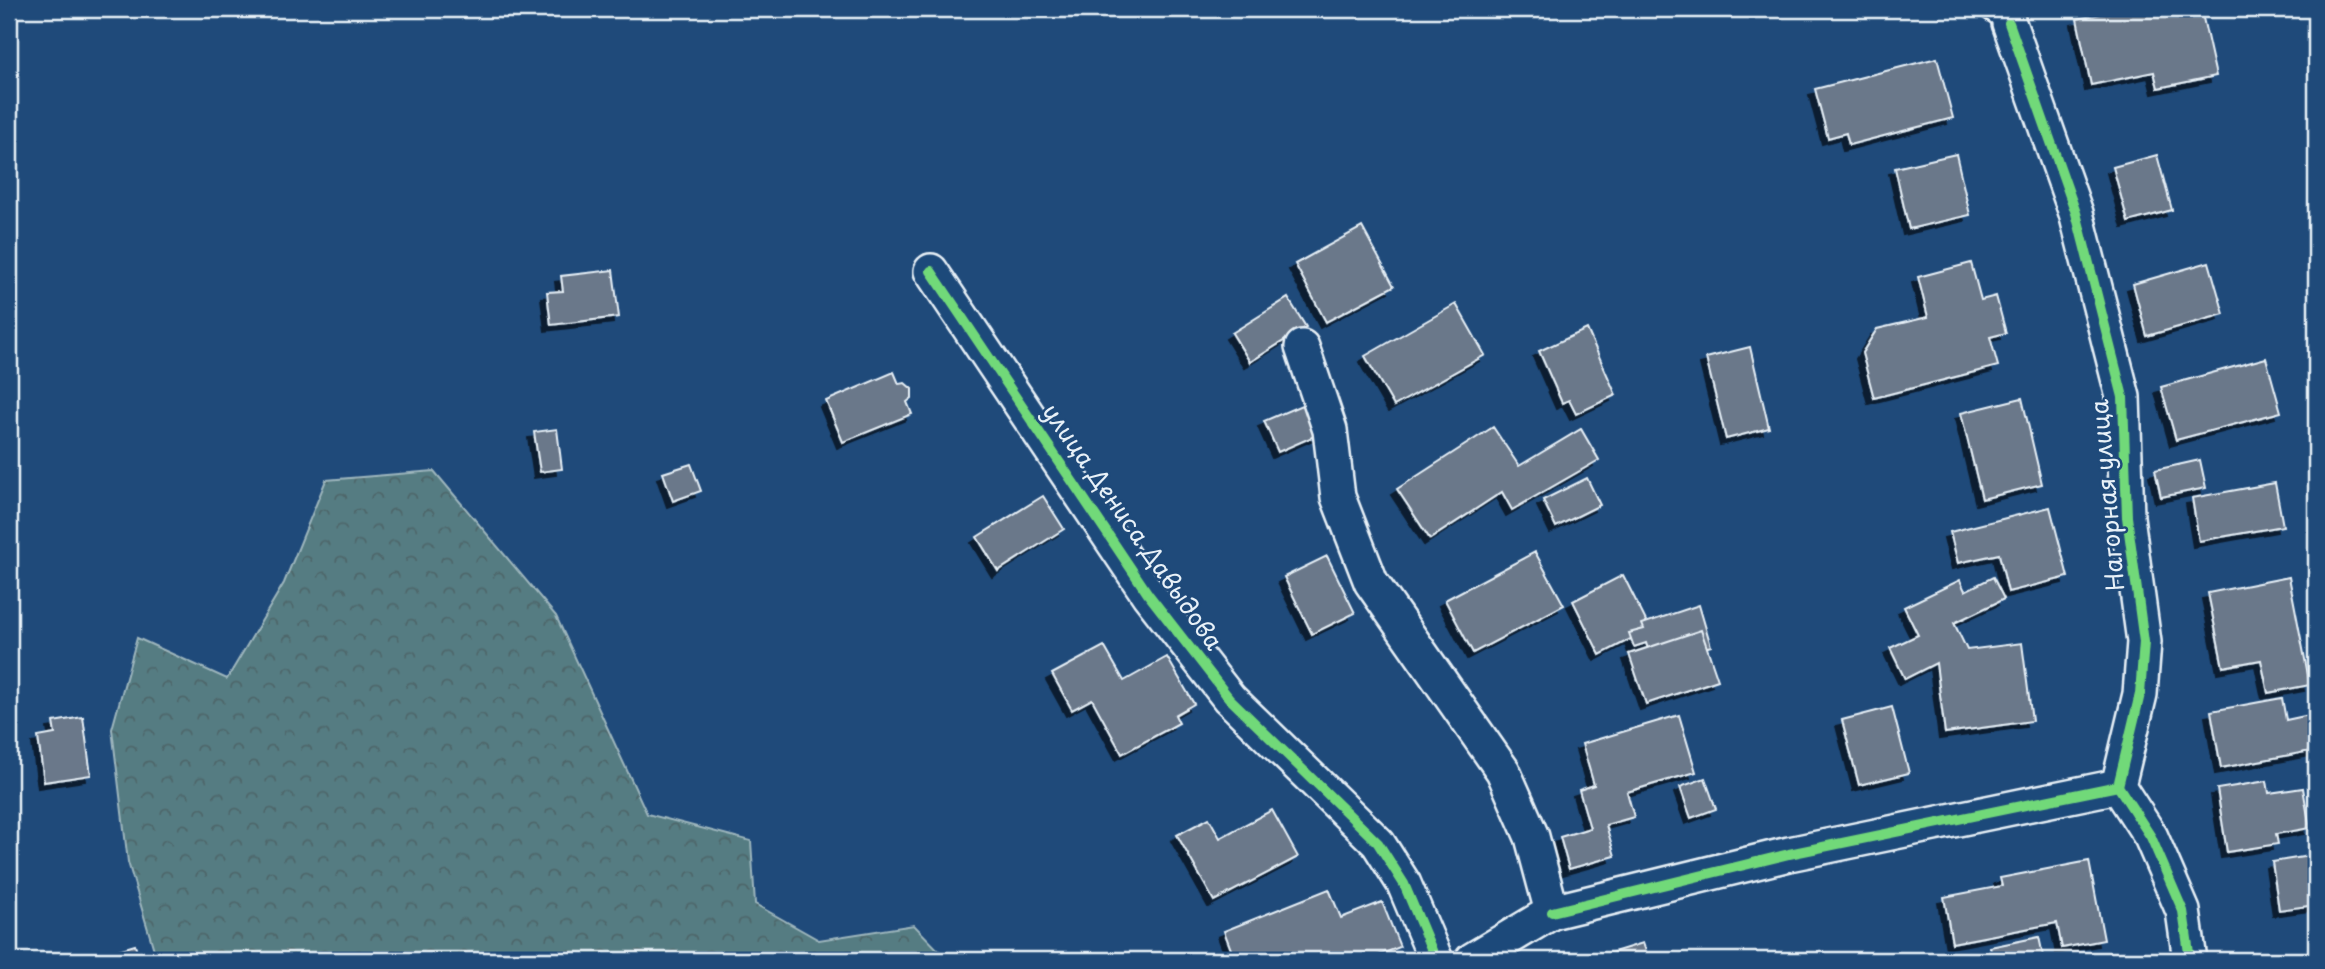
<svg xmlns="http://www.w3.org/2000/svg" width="2325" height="969" viewBox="0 0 2325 969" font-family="'Playpen Sans',sans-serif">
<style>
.forest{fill:url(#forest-crowns);stroke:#9eb6bd;stroke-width:2}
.building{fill:#6b788a;stroke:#e8f1f8;stroke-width:2;filter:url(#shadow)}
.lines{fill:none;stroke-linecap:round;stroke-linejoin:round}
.lane-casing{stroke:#e8f1f8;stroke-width:23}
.street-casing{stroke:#e8f1f8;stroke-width:38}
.lane{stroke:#1f4a7a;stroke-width:18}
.street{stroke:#1f4a7a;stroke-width:33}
.cycleway-casing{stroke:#1f4a7a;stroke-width:15}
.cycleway{stroke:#71d979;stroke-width:10}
.labels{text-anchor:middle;stroke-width:5;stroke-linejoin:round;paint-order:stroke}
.street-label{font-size:24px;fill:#e8f1f8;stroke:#1f4a7a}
</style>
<defs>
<pattern id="forest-crowns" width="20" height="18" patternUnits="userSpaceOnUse" patternTransform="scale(1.75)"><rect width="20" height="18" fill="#547c82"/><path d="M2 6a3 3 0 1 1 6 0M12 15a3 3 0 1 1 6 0" fill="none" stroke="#4e6569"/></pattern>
<filter id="shadow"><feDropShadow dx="-6" dy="6" stdDeviation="0" flood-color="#0009"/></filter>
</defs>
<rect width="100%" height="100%" fill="#1f4a7a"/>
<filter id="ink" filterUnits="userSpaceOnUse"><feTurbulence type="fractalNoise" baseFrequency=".0143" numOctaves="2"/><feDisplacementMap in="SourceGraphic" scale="14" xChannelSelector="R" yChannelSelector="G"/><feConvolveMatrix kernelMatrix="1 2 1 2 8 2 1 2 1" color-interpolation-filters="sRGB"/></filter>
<g filter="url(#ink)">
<!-- forest -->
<polygon class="forest" points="434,471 556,616 647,814 751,841 755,904 819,940 914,925 948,960 157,960 128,862 112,729 137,638 227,679 284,583 326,480"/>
<!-- building -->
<g class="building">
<polygon points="2125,9 2201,9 2216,76 2158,88 2154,72 2091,85 2077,19"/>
<polygon points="1937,58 1953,118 1849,145 1846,133 1828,138 1815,89"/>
<polygon points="1956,154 1970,215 1909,229 1895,168"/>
<polygon points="2157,155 2172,210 2128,222 2113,167"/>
<polygon points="1362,227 1394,286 1326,322 1295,264"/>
<polygon points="2209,262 2224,314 2147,336 2133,284"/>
<polygon points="1971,263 1981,300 1996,296 2006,333 1990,337 1998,366 1874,398 1862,353 1877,329 1928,317 1918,277"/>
<polygon points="613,270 619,317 551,325 547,292 563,291 561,276"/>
<polygon points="1288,298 1306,327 1250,362 1232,333"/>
<polygon points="1456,304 1485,355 1394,406 1365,356"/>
<polygon points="1587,329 1616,395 1576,414 1569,400 1562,403 1539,351"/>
<polygon points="1750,347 1769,428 1726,439 1706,358"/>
<polygon points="2266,358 2281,412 2176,440 2161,387"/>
<polygon points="894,372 899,384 905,383 912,389 912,398 907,402 912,414 843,442 826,401"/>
<polygon points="2022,398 2042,484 1982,499 1961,413"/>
<polygon points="1304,404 1317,435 1278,452 1264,421"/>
<polygon points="1493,427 1519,466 1581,429 1599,460 1512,510 1502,492 1430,539 1397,489"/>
<polygon points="557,429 562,469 540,472 534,432"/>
<polygon points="2200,460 2206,488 2161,497 2155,470"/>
<polygon points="691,464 701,491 673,501 663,473"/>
<polygon points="1587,478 1600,505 1556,527 1543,500"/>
<polygon points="2275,483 2283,526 2199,541 2192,498"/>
<polygon points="1043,496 1064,529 998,571 977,537"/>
<polygon points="2050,507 2068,577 2008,592 1999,554 1958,563 1950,532"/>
<polygon points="1535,552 1564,605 1473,653 1445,600"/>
<polygon points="1327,556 1355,613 1312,634 1284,577"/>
<polygon points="1623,575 1650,629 1600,655 1573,601"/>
<polygon points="1993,577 2004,599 1954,623 1967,650 2022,643 2032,721 1945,733 1936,663 1905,679 1890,648 1918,635 1904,607 1960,580 1965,591"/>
<polygon points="2289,577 2310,685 2268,693 2261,660 2223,667 2208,593"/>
<polygon points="1699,605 1711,646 1653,664 1646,643 1634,647 1629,633 1644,629 1642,624"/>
<polygon points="1701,630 1718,680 1646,704 1629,654"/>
<polygon points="1104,646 1124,681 1167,657 1194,704 1175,715 1179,723 1122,754 1092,699 1072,710 1052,674"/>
<polygon points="2282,698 2286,720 2314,714 2316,750 2221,768 2211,711"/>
<polygon points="1892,707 1909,773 1859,785 1842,720"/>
<polygon points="1679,715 1696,772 1627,792 1634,817 1606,825 1615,856 1569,869 1560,837 1590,828 1579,790 1594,785 1582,744"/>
<polygon points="83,717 91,775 44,782 38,737 55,734 53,722"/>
<polygon points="1705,778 1716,809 1691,818 1680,787"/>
<polygon points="2267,781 2269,793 2303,788 2310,828 2276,834 2278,844 2227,852 2217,789"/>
<polygon points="1272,810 1298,857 1214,901 1177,835 1209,818 1220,838"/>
<polygon points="2316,855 2316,905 2279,910 2272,862"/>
<polygon points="2089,861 2104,940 2062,948 2057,923 1952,943 1944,897 2002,886 2000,878"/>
<polygon points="1329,889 1341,918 1382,902 1400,947 1366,960 1297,960 1296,956 1285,960 1235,960 1224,931"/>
<polygon points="2039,937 2044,960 1993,960 1990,947"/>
<polygon points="1643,943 1649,960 1588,960"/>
<polygon points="135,945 139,960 84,960"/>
<polygon points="2316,949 2316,960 2295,960 2294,953"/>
</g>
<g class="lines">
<defs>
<polyline id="lane" points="1988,9 2009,23"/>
<g id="street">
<polyline points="2009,23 2076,213 2123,397 2127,517 2144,642 2140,694 2118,786 2151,837 2183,911 2190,960"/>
<polyline points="931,271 1148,594 1229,698 1378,843 1404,884 1436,960"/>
<polyline points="1302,347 1330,430 1338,497 1371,582 1503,771 1532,837 1552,912 1472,960"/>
<polyline points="1552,912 1789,854 2118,786"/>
</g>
</defs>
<!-- lane casing -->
<use href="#lane" class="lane-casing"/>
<!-- street casing -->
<use href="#street" class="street-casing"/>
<!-- lane -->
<use href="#lane" class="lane"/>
<!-- street -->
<use href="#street" class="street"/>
<defs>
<g id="cycleway">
<polyline points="2009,23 2076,213 2123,397 2127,517 2144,642 2140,694 2118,786 2151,837 2183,911 2190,960"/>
<polyline points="931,271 1148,594 1229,698 1378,843 1404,884 1436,960"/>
<polyline points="1552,912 1789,854 2118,786"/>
</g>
</defs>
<!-- cycleway casing -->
<use href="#cycleway" class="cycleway-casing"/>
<!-- cycleway -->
<use href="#cycleway" class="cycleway"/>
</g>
</g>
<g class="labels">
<!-- street labels -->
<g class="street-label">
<text transform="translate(2108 495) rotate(-95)" y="8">Нагорная улица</text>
<text transform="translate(1132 527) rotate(55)" y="8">улица Дениса Давыдова</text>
</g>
</g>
<!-- margin -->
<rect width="2325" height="969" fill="none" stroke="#1f4a7a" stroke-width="35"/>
<rect x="18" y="18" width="2290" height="934" fill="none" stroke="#e8f1f8" stroke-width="2.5" filter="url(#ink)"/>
</svg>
